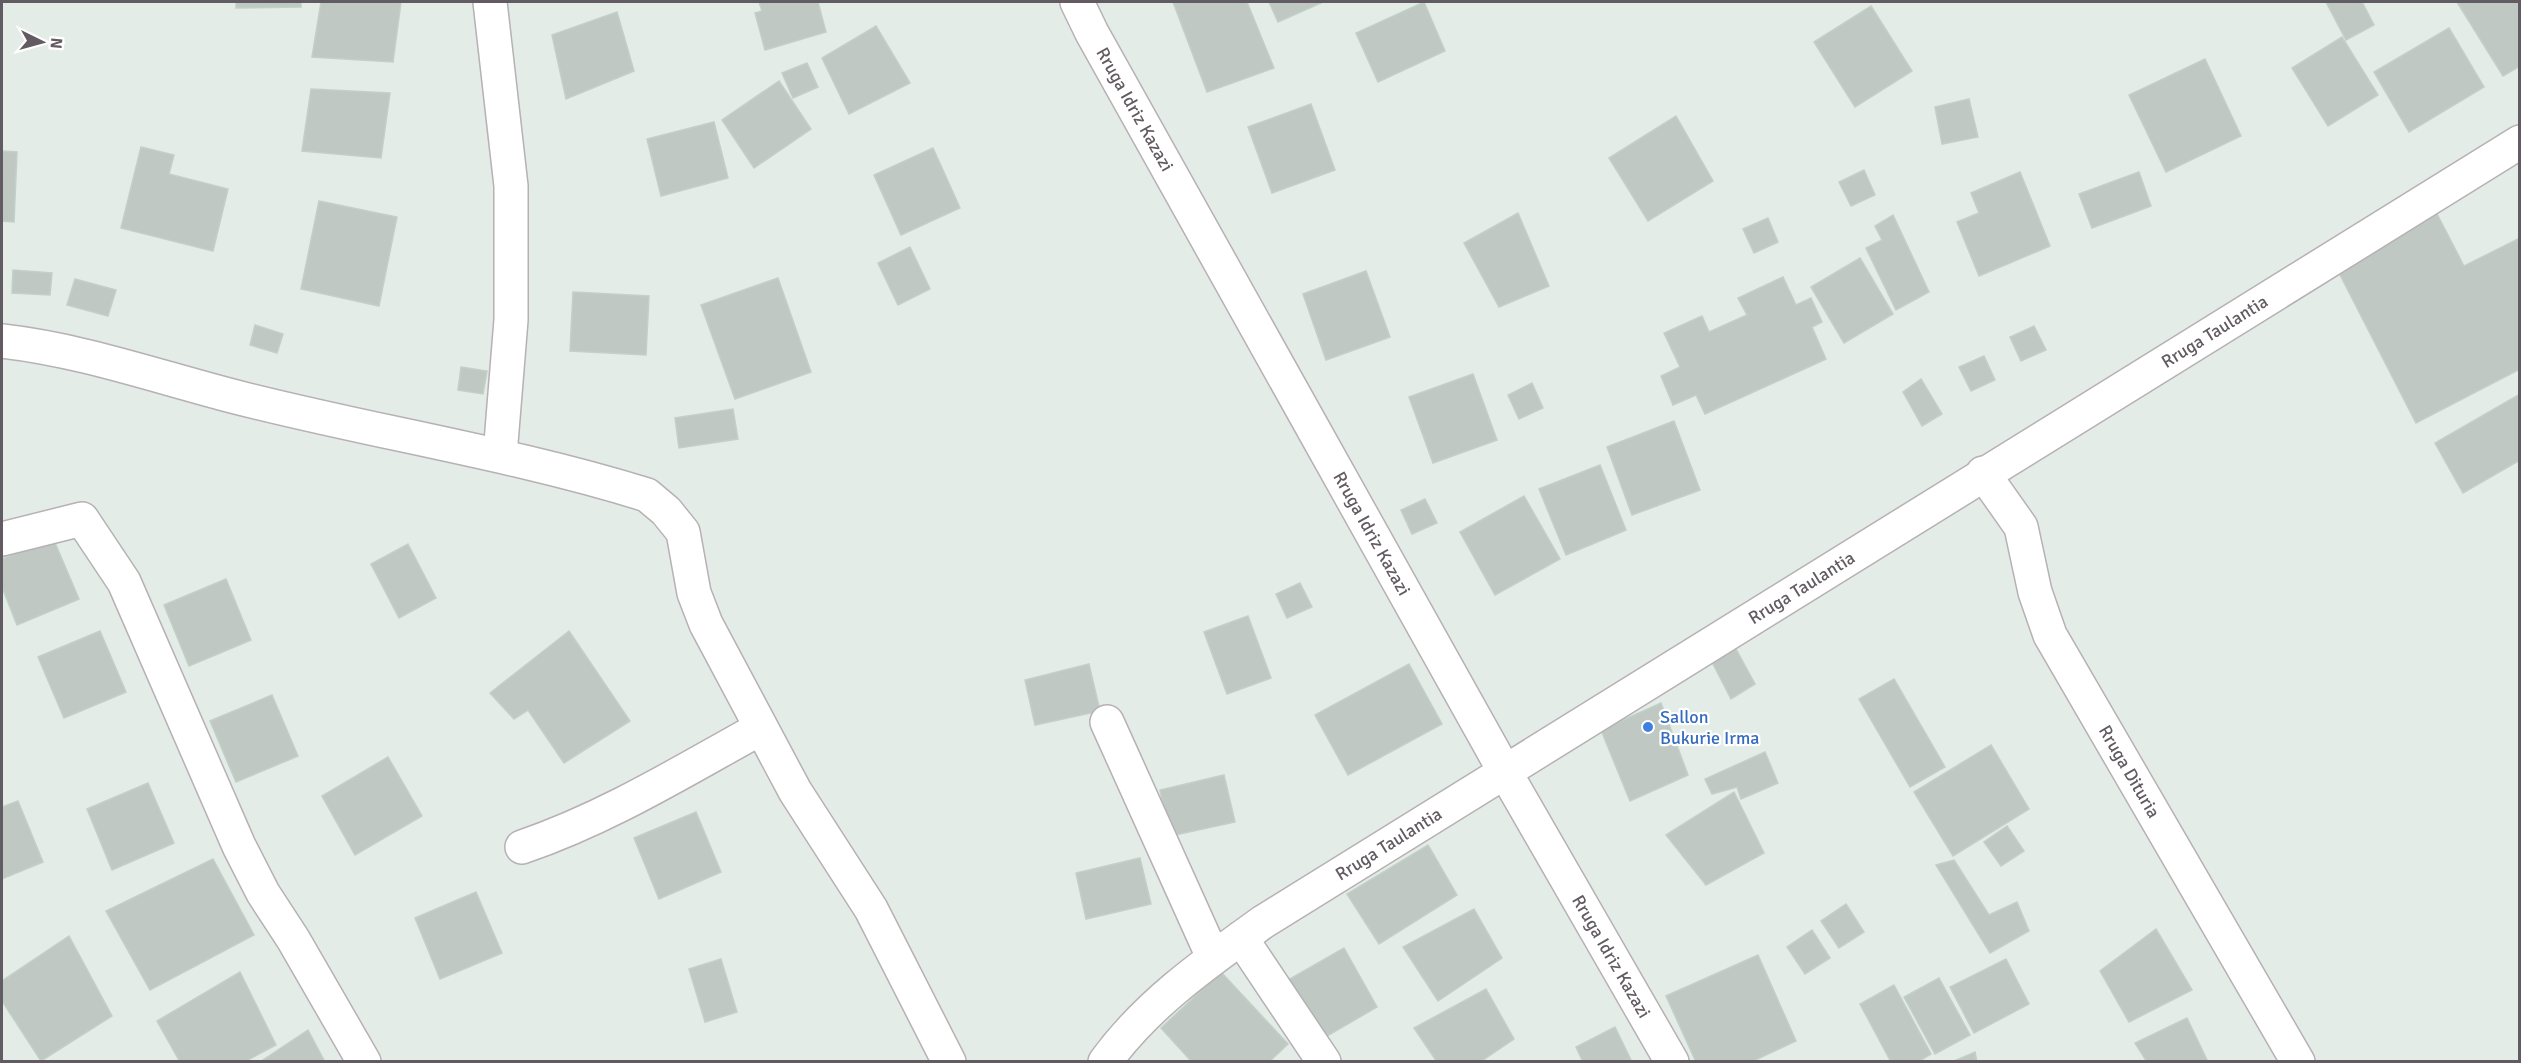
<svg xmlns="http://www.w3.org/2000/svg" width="2521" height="1063" viewBox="0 0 2521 1063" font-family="Signika,sans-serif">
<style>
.building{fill:#bfc8c3;stroke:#c2d0c7;stroke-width:1.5}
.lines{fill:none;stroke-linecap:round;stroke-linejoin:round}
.minor-casing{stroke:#b7b0b5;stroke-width:36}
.minor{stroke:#fff;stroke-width:33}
.shop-dot{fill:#3f7fe0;stroke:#fff;stroke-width:2}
.labels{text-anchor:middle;stroke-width:4.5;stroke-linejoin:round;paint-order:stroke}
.street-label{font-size:18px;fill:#625b61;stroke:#fff}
.shop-label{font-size:18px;fill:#366cbe;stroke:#fff;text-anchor:start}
</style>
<rect width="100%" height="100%" fill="#e3ece7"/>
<!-- building -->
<g class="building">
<polygon points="236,2 301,2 301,7 236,8"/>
<polygon points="321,2 401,2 393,62 312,57"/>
<polygon points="759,2 818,2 826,32 765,50 755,13 762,11"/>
<polygon points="1173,2 1247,2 1274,68 1207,92"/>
<polygon points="1269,2 1323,2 1278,22"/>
<polygon points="1424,2 1445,51 1378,82 1356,33"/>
<polygon points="2326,2 2362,2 2374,25 2346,40"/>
<polygon points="2457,2 2520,2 2520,66 2503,76"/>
<polygon points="1871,6 1912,71 1855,107 1814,42"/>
<polygon points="617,12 634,71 566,99 552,35"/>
<polygon points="876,26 910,83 849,114 822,58"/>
<polygon points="2449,28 2484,87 2409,132 2374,72"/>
<polygon points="2342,37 2378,95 2328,126 2292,68"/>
<polygon points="2205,59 2241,136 2166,172 2129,95"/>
<polygon points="807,63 818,87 793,98 782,73"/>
<polygon points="779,81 811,129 754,168 722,120"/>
<polygon points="311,89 390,93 381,158 302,151"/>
<polygon points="1969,99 1978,137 1942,144 1935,107"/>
<polygon points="1311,104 1335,170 1272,193 1248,127"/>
<polygon points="1676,116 1713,181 1648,221 1609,158"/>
<polygon points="714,122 728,178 661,196 647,139"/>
<polygon points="141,147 174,155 169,174 228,189 213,251 121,228"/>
<polygon points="933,148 960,208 901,235 874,175"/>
<polygon points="2,151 17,152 14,222 2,221"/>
<polygon points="1864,170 1875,195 1851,206 1839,182"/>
<polygon points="2020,172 2050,246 1979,276 1957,222 1979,213 1971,193"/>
<polygon points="2139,172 2151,206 2092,228 2079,194"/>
<polygon points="319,201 397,217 379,306 301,289"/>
<polygon points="2436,212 2464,266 2520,238 2520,369 2416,423 2335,265"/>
<polygon points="1518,213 1549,286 1499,307 1464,243"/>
<polygon points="1893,215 1929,292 1896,310 1866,248 1882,240 1875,226"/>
<polygon points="1768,218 1778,242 1754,253 1743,229"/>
<polygon points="910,247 930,289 898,305 878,263"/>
<polygon points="1860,258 1893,314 1844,343 1811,287"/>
<polygon points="13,270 52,273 50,295 12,293"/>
<polygon points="1366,271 1390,337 1326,360 1303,294"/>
<polygon points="1783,277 1796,305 1811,298 1822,322 1812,327 1826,359 1705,414 1696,395 1673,405 1661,376 1680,367 1664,333 1702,316 1709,332 1747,315 1738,298"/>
<polygon points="778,278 811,372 735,399 701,305"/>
<polygon points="75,279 116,290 108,316 67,305"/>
<polygon points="573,292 649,296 646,355 570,351"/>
<polygon points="255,325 283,334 277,353 250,345"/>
<polygon points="2034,326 2046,350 2021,361 2010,337"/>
<polygon points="1984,356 1995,380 1971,391 1959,367"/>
<polygon points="461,367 487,371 483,394 458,390"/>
<polygon points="1473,374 1497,440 1433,463 1409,397"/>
<polygon points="1921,379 1942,414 1922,426 1903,392"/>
<polygon points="1532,383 1543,408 1519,419 1508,395"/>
<polygon points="2520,394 2520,460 2463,493 2435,443"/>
<polygon points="733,409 738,439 679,448 675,418"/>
<polygon points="1674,421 1700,490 1632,515 1607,447"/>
<polygon points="1600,465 1626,530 1566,555 1539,489"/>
<polygon points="1524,496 1560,559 1495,595 1460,532"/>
<polygon points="1425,499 1437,523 1412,534 1401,510"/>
<polygon points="53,538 79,599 17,625 2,587 2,559"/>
<polygon points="408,544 436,598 399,618 371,564"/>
<polygon points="226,579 251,640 189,666 164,605"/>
<polygon points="1300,583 1312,607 1287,618 1276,594"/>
<polygon points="1248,616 1271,678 1227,694 1204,632"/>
<polygon points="100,631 126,692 64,718 38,657"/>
<polygon points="569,631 630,721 564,763 528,710 514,719 490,693"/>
<polygon points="1736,649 1755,684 1731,699 1712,662"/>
<polygon points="1089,664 1100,711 1035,725 1025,680"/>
<polygon points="1409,664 1442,724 1348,775 1315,715"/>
<polygon points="1894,679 1945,767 1910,787 1859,699"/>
<polygon points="272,695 298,756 236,782 210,721"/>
<polygon points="1661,703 1688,775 1630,801 1601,730"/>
<polygon points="1991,745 2029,809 1953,856 1914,792"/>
<polygon points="1765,752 1778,783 1741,799 1737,787 1712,794 1705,779"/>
<polygon points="388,757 422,816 355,855 322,796"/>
<polygon points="1224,775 1235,822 1170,836 1160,790"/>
<polygon points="148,783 174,843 112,870 87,809"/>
<polygon points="1734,792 1764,853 1706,885 1666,835"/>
<polygon points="18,801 43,862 2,879 2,807"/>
<polygon points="696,812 721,872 659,899 634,838"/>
<polygon points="2007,826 2024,851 2001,866 1984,842"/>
<polygon points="1428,845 1457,895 1379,944 1347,894"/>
<polygon points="1140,858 1151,904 1086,919 1076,873"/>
<polygon points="213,859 254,935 150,990 106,911"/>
<polygon points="1954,860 1989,915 2017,902 2029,931 1990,953 1936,865"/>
<polygon points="476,892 502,953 440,979 415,918"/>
<polygon points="1846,904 1864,932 1839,948 1821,921"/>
<polygon points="1474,909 1502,958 1438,1001 1403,947"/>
<polygon points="2156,929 2192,990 2129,1022 2100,971"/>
<polygon points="1812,930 1830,958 1805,974 1787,947"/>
<polygon points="69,936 112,1016 41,1061 2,1001 2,981"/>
<polygon points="1344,948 1377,1007 1315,1043 1281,984"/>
<polygon points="1758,955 1796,1041 1751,1062 1696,1062 1666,996"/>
<polygon points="721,959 737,1012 705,1022 689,969"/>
<polygon points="2006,959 2029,1004 1974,1033 1950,987"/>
<polygon points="240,972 276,1045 244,1062 180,1062 157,1021"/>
<polygon points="1221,972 1288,1044 1269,1062 1192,1062 1161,1028"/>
<polygon points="1939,978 1970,1035 1935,1054 1904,997"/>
<polygon points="1894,985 1931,1054 1918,1062 1891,1062 1860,1004"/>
<polygon points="1486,989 1514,1039 1480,1062 1437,1062 1414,1028"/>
<polygon points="2187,1018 2208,1062 2147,1062 2135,1043"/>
<polygon points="1615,1027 1631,1060 1583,1062 1576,1047"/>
<polygon points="308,1030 325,1062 260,1062"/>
<polygon points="1975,1052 1977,1062 1952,1062"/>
</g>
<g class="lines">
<defs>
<g id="minor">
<polyline points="490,2 511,186 511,320 500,455"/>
<path id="s1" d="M1077,2L1092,33L1505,772L1672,1062"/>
<path d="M2,341C82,350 158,377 236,397C372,432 512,453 647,495L666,511L683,532L694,593L706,624L795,791L871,909L949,1062"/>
<path id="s2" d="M1983,473L2021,527L2035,592L2050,635L2298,1062"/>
<polyline points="2,539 82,519 124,582 239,846 263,893 293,939 364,1062"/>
<polyline points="1107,722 1213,957"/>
<path d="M522,847C607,818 683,771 761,728"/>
<polyline points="1241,938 1324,1062"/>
<path id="s3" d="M1105,1062C1147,1004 1206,963 1263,922L2520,142"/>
</g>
</defs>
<!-- minor casing -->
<use href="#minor" class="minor-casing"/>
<!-- minor -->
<use href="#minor" class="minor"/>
</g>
<!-- markers -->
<circle class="shop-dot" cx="1648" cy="727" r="6"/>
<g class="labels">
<!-- street labels -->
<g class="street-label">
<text dy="6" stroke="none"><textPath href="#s1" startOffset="122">Rruga Idriz Kazazi</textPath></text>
<text dy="6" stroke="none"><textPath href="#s3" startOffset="1332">Rruga Taulantia</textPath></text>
<text dy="6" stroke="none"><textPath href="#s1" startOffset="608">Rruga Idriz Kazazi</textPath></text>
<text dy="6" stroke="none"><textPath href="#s3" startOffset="846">Rruga Taulantia</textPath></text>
<text dy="6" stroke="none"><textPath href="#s2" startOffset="336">Rruga Dituria</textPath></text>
<text dy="6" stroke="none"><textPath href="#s3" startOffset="360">Rruga Taulantia</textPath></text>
<text dy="6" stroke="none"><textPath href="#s1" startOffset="1094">Rruga Idriz Kazazi</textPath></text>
</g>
<!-- shop labels -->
<g class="shop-label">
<text x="1660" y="723">Sallon<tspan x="1660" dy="21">Bukurie Irma</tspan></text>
</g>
</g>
<!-- border -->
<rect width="2521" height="1063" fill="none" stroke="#625b61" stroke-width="6"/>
<!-- north arrow -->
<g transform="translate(42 42) rotate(95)" stroke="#ffffff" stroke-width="4.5" paint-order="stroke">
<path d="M0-4.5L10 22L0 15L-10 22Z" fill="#625b61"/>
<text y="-9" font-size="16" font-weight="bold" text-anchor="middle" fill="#625b61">N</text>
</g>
</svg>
